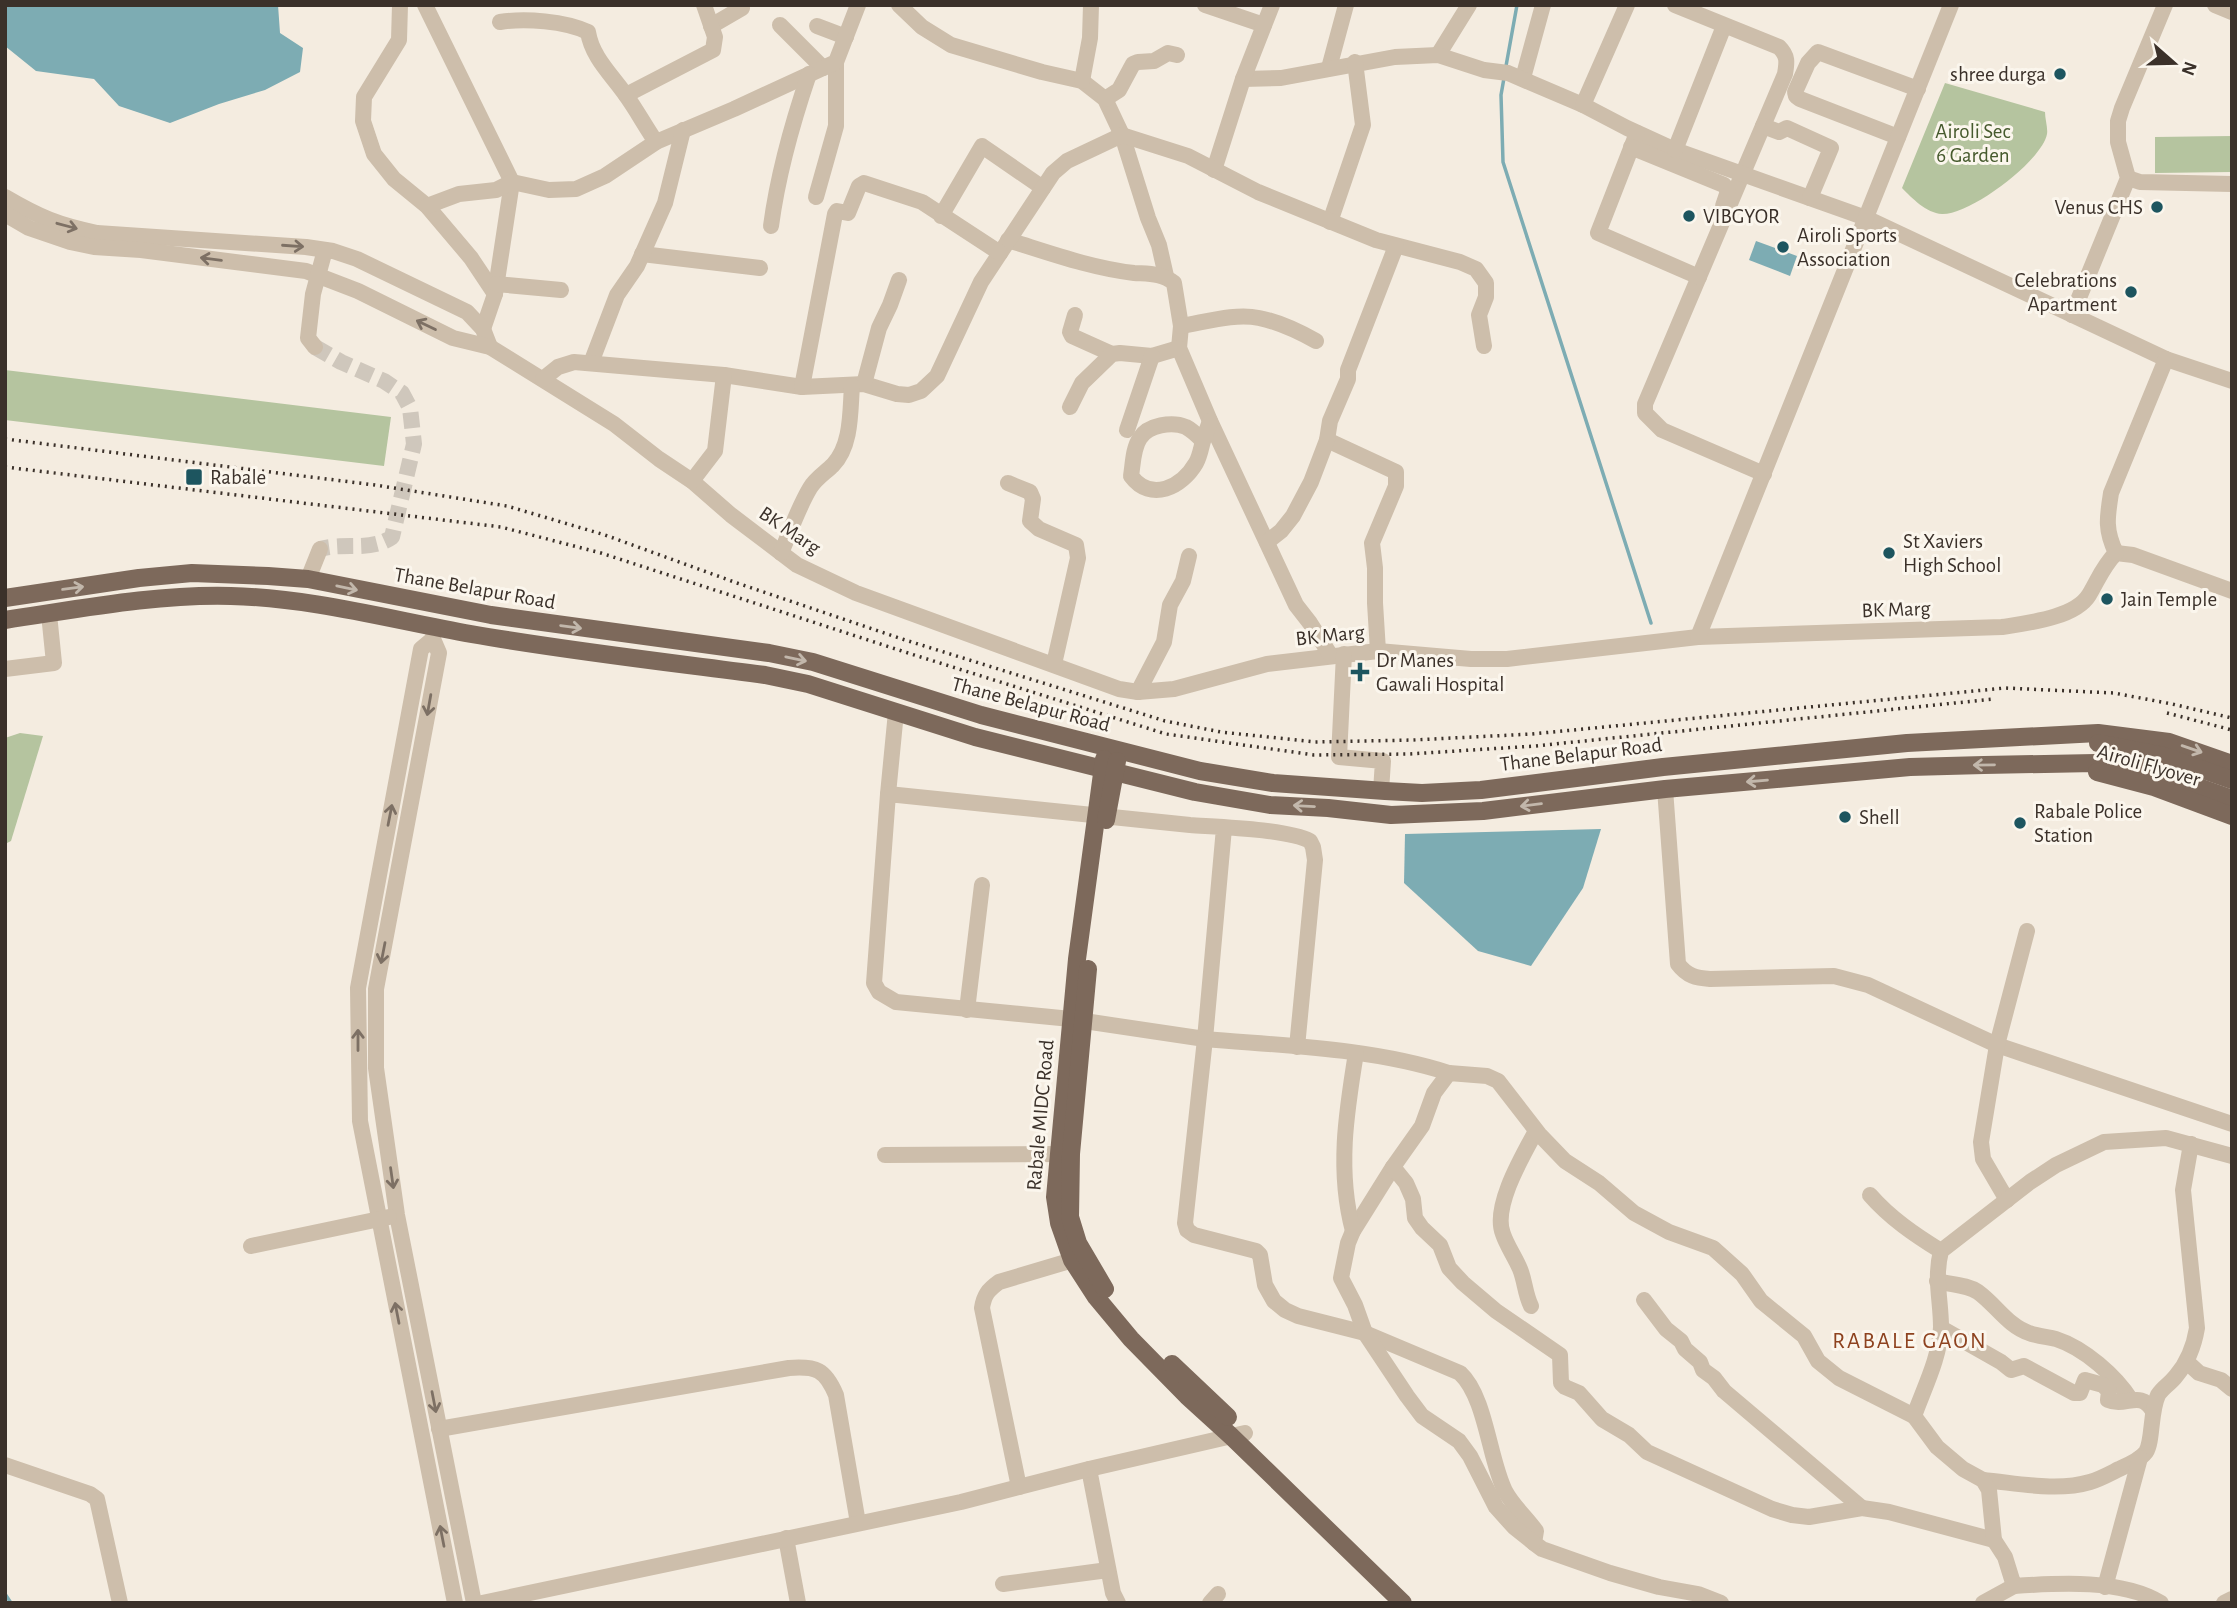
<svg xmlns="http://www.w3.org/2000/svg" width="2237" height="1608" viewBox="0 0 2237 1608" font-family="'Alegreya Sans',sans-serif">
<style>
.green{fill:#b5c49f}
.water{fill:#7dacb3}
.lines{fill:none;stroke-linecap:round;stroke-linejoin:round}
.stream{stroke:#7dacb3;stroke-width:3.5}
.minor-tunnel{stroke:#cfc7bc;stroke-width:16;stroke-dasharray:16 8;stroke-linecap:butt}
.minor{stroke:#cdbeab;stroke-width:16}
.major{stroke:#7d695b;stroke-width:18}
.rail{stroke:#3b312a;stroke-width:3.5;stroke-dasharray:2 5;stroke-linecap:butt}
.oneway{stroke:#7d7064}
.oneway2{stroke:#c2b7ab}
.poi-dot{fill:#1d555f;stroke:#fbf6ed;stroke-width:2.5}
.labels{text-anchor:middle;stroke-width:6;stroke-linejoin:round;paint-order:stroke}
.poi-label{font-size:21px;fill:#3b312a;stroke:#fbf6ed;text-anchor:start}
.park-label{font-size:21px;fill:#465a2d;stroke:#fbf6ed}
.street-label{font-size:21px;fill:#3b312a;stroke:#fbf6ed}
.neighbourhood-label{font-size:23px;letter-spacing:2px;fill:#8e4320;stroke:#fbf6ed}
</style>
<rect width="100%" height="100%" fill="#f4ece0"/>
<!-- green -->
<g class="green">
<path d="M1945,83L2045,112C2045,119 2048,128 2047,134C2042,161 1970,215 1942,214C1926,213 1912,198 1902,188Z"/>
<polygon points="2232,136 2232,172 2155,173 2155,137"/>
<polygon points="5,370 391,417 384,466 5,420"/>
<polygon points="20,733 43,736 11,841 5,844 5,738"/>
</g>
<!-- water -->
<g class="water">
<polygon points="5,5 278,5 280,33 303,48 300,72 265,90 219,104 170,123 119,106 94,79 36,71 5,46"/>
<polygon points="1756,241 1797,256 1790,276 1749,260"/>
<polygon points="1601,829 1583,888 1531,966 1478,951 1404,883 1405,834"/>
</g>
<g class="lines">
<!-- stream -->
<g class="stream">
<polyline points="1506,66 1517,5"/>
<polyline points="1504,78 1501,95 1503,162 1651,623"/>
<polyline points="5,1594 11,1603"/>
</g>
<!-- minor-tunnel -->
<path class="minor-tunnel" d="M315,347L341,362L384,381L402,393L410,408L414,444L392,537C371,552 345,542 320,549"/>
<!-- minor -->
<g class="minor">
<polyline points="400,5 399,40 364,97 363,121 374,154 394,179 427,206 471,258 495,294"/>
<polyline points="425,5 512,182 495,294 483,329"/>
<polyline points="899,5 922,27 951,45 1042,72 1082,81 1105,99 1122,135 1148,218 1159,245 1166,276"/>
<polyline points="1205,5 1264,25"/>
<path d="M1675,5L1779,47C1788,56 1787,62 1785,74L1645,404V413L1662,430L1764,474"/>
<polyline points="2215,5 2232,12"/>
<path d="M500,22C525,18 565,21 588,32C592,57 611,74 625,94C636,109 645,126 656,142"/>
<polyline points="780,25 823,68"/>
<polyline points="711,26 742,8"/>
<polyline points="817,26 846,37"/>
<polyline points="1438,55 1469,5"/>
<polyline points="1329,68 1346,5"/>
<polyline points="1523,78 1543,5"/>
<polyline points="1243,79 1281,78 1395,57 1438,55 1484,70 1508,73 1583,105 1627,128 1675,150 1866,218 2166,359 2232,381"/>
<polyline points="1082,81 1090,38 1091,5"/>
<polyline points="626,95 713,50 715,37 704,5"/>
<polyline points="1105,99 1119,90 1133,64 1138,62 1154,61 1168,53 1177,55"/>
<polyline points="1583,105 1627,5"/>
<polyline points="1763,126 1779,132 1787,128 1831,148 1810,198"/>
<polyline points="1637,133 1598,233 1699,277"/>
<polyline points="1898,137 1800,99 1796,96 1795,92 1808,63 1818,52 1918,89"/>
<polyline points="1631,147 1724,185 1728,191 1723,206"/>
<polyline points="1675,150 1724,26"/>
<polyline points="1214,170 1243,79 1272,5"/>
<polyline points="2128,178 2140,182 2232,184"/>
<path d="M5,197C39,217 58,225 97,233L306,247L333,251L357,259L467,312L483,329L490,347"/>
<polyline points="816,197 836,126 836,62"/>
<polyline points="427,206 459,194 496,190 512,182 549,190 576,189 605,176 656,142 734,109 836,62 858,5"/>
<path d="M5,214L29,228L70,242L94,247L141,250L306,271L358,291L453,338L490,347L614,424L659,459L692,481L731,515L797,565L856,593L1119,689L1138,692L1174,689L1267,664L1378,651L1471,659H1507L1698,637L2002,627C2027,623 2075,618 2089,595C2098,580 2103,566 2116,553L2133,555L2232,591"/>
<polyline points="941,216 982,146 1043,188"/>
<polyline points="1330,222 1363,125 1355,62"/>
<path d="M771,226C778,173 792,124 809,74"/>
<path d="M1008,240C1050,253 1091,268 1134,273C1149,274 1162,273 1174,283L1181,326L1179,348L1210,421L1296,605L1310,623L1331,656"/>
<polyline points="642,254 760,268"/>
<polyline points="496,284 561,290"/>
<polyline points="1075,315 1070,332 1072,336 1112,354"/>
<polyline points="2072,315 2128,178 2118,142 2118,121 2122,108 2165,5"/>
<path d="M1181,326C1206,322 1235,313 1259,318C1280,322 1298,331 1316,341"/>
<polyline points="315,347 308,338 313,294 325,250"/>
<polyline points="591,363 617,295 637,266 665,203 683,130"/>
<polyline points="543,379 558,367 574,362 724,375 802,387 864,384 897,394 909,395 921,391 937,376 981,282 1053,173 1067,161 1122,135 1188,156 1258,192 1376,240 1460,262 1476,269 1486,283 1486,297 1479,315 1484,346"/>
<polyline points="864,384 879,328 890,305 899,280"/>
<polyline points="802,387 835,214 837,211 848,213 859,186 864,183 922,202 1000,253"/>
<polyline points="1070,407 1082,383 1112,354 1120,353 1152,356 1179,348"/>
<polyline points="1127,430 1152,356"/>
<polyline points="1327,440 1396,472 1396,486 1372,543 1375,568 1375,603 1378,651"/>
<path d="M1203,441C1201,448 1200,456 1196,463C1182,487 1151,503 1131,476C1133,464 1133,448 1140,438C1148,425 1172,421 1186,427C1192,430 1198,436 1203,441L1210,421"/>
<polyline points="692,481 715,451 724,375"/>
<polyline points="1008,483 1030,492 1033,499 1030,521 1039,529 1076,545 1078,558 1054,664"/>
<polyline points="1267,542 1281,531 1293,516 1311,482 1327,440 1330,421 1348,379 1348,370 1396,246"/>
<path d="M781,553C790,532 798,508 810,488C816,478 825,473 833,465C852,445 850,411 852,386"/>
<path d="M2116,553C2105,530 2107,518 2111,493L2166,359"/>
<polyline points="308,579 320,549"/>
<polyline points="434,628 433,639 439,653 376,989 376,1068 397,1215 474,1603"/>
<polyline points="1698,637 1951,5"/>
<polyline points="433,639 421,649 358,988 360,1121 455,1603"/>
<polyline points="1344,654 1339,757 1383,761 1381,791"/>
<polyline points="5,669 54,663 49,614"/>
<polyline points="1138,692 1164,642 1170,605 1183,581 1189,556"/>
<path d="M1665,789L1678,964C1687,976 1696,978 1710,979L1834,976L1868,985L1997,1045L2232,1124"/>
<polyline points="888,794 896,712"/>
<path d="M1224,828L1205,1039L1071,1019L896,1002L879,992L874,983L888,794C989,804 1089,815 1190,825C1219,827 1287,829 1310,841L1313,847L1315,860L1297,1047"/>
<polyline points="967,1010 982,885"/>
<path d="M1449,1073C1371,1048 1287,1046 1205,1039L1185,1223L1187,1230L1194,1235L1256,1251L1260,1255L1265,1285L1274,1301L1285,1310L1298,1316L1365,1333L1460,1373C1486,1397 1489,1459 1505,1491C1513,1506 1526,1517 1536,1531L1534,1543L1542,1549L1610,1573L1659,1587L1698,1594L1721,1603"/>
<polyline points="885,1155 1071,1154"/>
<polyline points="1393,1167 1353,1231 1348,1243 1341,1278 1355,1305 1365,1333 1407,1396 1422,1416 1459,1441 1470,1456 1496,1507 1514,1527 1534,1543"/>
<path d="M1870,1195C1890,1218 1915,1235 1941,1251"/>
<polyline points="2007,1200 1983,1159 1981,1142 1997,1045 2027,931"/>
<path d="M1353,1231C1337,1171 1346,1114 1356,1053"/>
<polyline points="251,1246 389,1217"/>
<path d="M1937,1281C1951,1285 1966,1284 1978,1292C1996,1305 2008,1326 2029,1333C2037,1336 2047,1337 2056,1339C2084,1348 2116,1376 2131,1400"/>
<polyline points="1644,1300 1666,1329 1681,1341 1685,1349 1700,1362 1703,1370 1714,1378 1724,1391 1862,1508"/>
<path d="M1531,1306C1525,1294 1525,1281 1520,1269C1515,1257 1507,1246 1503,1234C1492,1207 1523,1155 1536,1131"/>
<path d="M1941,1328L2001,1362L2011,1370L2024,1366L2074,1393H2080L2085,1380L2103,1385L2109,1391L2108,1400C2126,1408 2140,1389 2153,1411"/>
<polyline points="2187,1362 2199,1373 2221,1380 2232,1389"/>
<polyline points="1914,1416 1839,1378 1818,1361 1804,1336 1761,1301 1742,1274 1713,1248 1669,1232 1634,1213 1599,1183 1565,1161 1539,1134 1498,1081 1487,1076 1449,1073 1434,1093 1422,1126 1393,1167 1406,1183 1413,1199 1415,1218 1422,1228 1440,1245 1449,1268 1463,1283 1496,1311 1560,1355 1561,1383 1565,1387 1579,1393 1602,1419 1629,1435 1647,1452 1772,1509 1792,1515 1809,1517 1862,1508 1889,1512 1994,1540"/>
<path d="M439,1429L789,1368C816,1366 825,1369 836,1395L858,1523"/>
<polyline points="5,1465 90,1494 97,1499 120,1603"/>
<polyline points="1089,1469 1113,1593 1118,1603"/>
<path d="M1983,1480C2017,1483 2057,1492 2090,1482C2100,1479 2109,1474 2119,1469C2128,1465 2140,1460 2146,1452C2153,1441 2150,1412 2158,1395C2163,1387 2171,1383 2176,1376C2188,1362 2194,1346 2197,1328L2183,1190L2191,1144"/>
<path d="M1019,1487L982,1308C984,1295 988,1290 999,1282L1083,1257"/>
<polyline points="786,1538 798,1603"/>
<polyline points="1003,1584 1108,1570"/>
<polyline points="2105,1587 2140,1458"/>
<polyline points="482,1603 961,1502 1089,1469 1245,1433"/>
<polyline points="1210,1603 1218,1594"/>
<polyline points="1983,1603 2014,1586"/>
<path d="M2161,1603C2123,1579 2058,1583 2014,1586L2005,1557L1994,1540L1989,1490L1983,1480L1963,1469L1937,1447L1914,1416C1924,1388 1940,1357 1941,1327C1941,1301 1934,1278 1941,1251L2030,1182L2056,1165L2104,1142L2166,1138L2232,1156"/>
<polyline points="2224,1603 2232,1599"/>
</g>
<!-- major -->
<g class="major">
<polyline points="5,598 139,578 192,573 268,576 308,579 491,615 769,653 813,662 981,715 1200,771 1273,783 1385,791 1422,793 1481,790 1663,767 1907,743 2098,733 2169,742 2232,764"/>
<path d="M5,620C80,609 155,594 231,596C313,598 392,620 471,634C568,651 667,662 765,675L808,684L975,737L1195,792L1270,805L1328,808L1391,815L1483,811L1665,789L1910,767L1984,765L2095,763L2123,766L2159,773L2232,799"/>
<polyline points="2098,743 2164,756 2232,780"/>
<polyline points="1104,759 1077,959 1055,1197 1059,1223 1072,1260 1096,1297 1131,1339 1187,1396 1231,1436 1403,1603"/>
<polyline points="2097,772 2154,787 2232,816"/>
<polyline points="1106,820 1117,761"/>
<polyline points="1088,969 1071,1154 1070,1217 1078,1243 1105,1289"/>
<polyline points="1172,1364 1228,1417"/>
</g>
<!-- rail -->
<g class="rail">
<polyline points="5,439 375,485 507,506 605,535 737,583 902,639 1165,721 1221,732 1315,742 1413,740 1532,734 2005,688 2114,693 2172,704 2232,718"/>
<polyline points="5,467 501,527 601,553 908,653 1166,734 1314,755 1409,754 1535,746 1994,699"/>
<polyline points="2167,713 2232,730"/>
</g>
</g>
<!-- one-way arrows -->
<defs><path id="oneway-shaft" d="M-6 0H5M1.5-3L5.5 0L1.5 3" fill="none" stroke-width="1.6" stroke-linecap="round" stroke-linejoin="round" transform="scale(1.75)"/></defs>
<g class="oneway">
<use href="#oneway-shaft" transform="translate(67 226) rotate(15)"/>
<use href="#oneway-shaft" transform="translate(293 246) rotate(4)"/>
<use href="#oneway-shaft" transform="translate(211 259) rotate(-173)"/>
<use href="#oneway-shaft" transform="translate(426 325) rotate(-154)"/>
<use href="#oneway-shaft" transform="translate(429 705) rotate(100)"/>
<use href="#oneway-shaft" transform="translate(390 815) rotate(-79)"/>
<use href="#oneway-shaft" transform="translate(383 953) rotate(101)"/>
<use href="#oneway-shaft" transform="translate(358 1040) rotate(-90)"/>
<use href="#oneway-shaft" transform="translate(392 1178) rotate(82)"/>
<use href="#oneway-shaft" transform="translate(397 1313) rotate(-101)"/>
<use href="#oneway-shaft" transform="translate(434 1402) rotate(79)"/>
<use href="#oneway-shaft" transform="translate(442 1536) rotate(-101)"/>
</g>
<g class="oneway2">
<use href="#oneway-shaft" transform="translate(73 588) rotate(-8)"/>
<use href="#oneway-shaft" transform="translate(347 588) rotate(12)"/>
<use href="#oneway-shaft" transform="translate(571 627) rotate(8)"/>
<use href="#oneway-shaft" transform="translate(796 659) rotate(12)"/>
<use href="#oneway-shaft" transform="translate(2192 749) rotate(19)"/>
<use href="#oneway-shaft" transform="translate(1984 765) rotate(179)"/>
<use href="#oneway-shaft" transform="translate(1757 781) rotate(175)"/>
<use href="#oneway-shaft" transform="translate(1531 805) rotate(173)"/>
<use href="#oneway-shaft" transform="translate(1304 806) rotate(-177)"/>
</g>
<!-- markers -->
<g class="poi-dot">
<circle cx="2060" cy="74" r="7"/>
<circle cx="2157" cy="207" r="7"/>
<circle cx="1689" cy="216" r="7"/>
<circle cx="1783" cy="247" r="7"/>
<circle cx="2131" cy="292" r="7"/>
<rect x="185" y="468" width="18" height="18" rx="3.5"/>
<circle cx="1889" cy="553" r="7"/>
<circle cx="2107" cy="599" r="7"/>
<path d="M1356.5 661.5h7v7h7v7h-7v7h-7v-7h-7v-7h7z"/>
<circle cx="1845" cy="817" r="7"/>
<circle cx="2020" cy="823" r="7"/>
</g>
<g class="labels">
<!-- poi labels -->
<g class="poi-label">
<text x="2046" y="81" text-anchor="end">shree durga</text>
<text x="2143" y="214" text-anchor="end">Venus CHS</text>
<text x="1703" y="223">VIBGYOR</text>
<text x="1797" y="242">Airoli Sports<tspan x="1797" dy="24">Association</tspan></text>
<text x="2117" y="287" text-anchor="end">Celebrations<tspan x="2117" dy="24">Apartment</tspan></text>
<text x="210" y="484">Rabale</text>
<text x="1903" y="548">St Xaviers<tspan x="1903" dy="24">High School</tspan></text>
<text x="2121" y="606">Jain Temple</text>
<text x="1376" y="667">Dr Manes<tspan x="1376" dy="24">Gawali Hospital</tspan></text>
<text x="2034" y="818">Rabale Police<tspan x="2034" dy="24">Station</tspan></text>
<text x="1859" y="824">Shell</text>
</g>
<!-- park labels -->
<g class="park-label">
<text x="1973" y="138">Airoli Sec<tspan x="1973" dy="24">6 Garden</tspan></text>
</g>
<!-- street labels -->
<g class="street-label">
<text transform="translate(790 530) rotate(34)" y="7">BK Marg</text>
<text transform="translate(475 588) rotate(10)" y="7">Thane Belapur Road</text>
<text transform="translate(1896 609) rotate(-2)" y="7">BK Marg</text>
<text transform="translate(1330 635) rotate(-6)" y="7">BK Marg</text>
<text transform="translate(1031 704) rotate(15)" y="7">Thane Belapur Road</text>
<text transform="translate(1581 754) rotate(-7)" y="7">Thane Belapur Road</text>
<text transform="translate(2149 765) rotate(16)" y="7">Airoli Flyover</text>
<text transform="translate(1040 1115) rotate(-85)" y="7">Rabale MIDC Road</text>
</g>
<!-- neighbourhood labels -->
<g class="neighbourhood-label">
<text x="1910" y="1348">RABALE GAON</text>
</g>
</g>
<!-- border -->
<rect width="2237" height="1608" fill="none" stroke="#3b312a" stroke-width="14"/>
<!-- north arrow -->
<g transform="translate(2174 63) rotate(110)" stroke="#fbf6ed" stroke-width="5" paint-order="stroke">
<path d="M0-5L12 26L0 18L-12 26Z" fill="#3b312a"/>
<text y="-10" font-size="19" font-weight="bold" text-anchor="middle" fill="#3b312a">N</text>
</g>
</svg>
